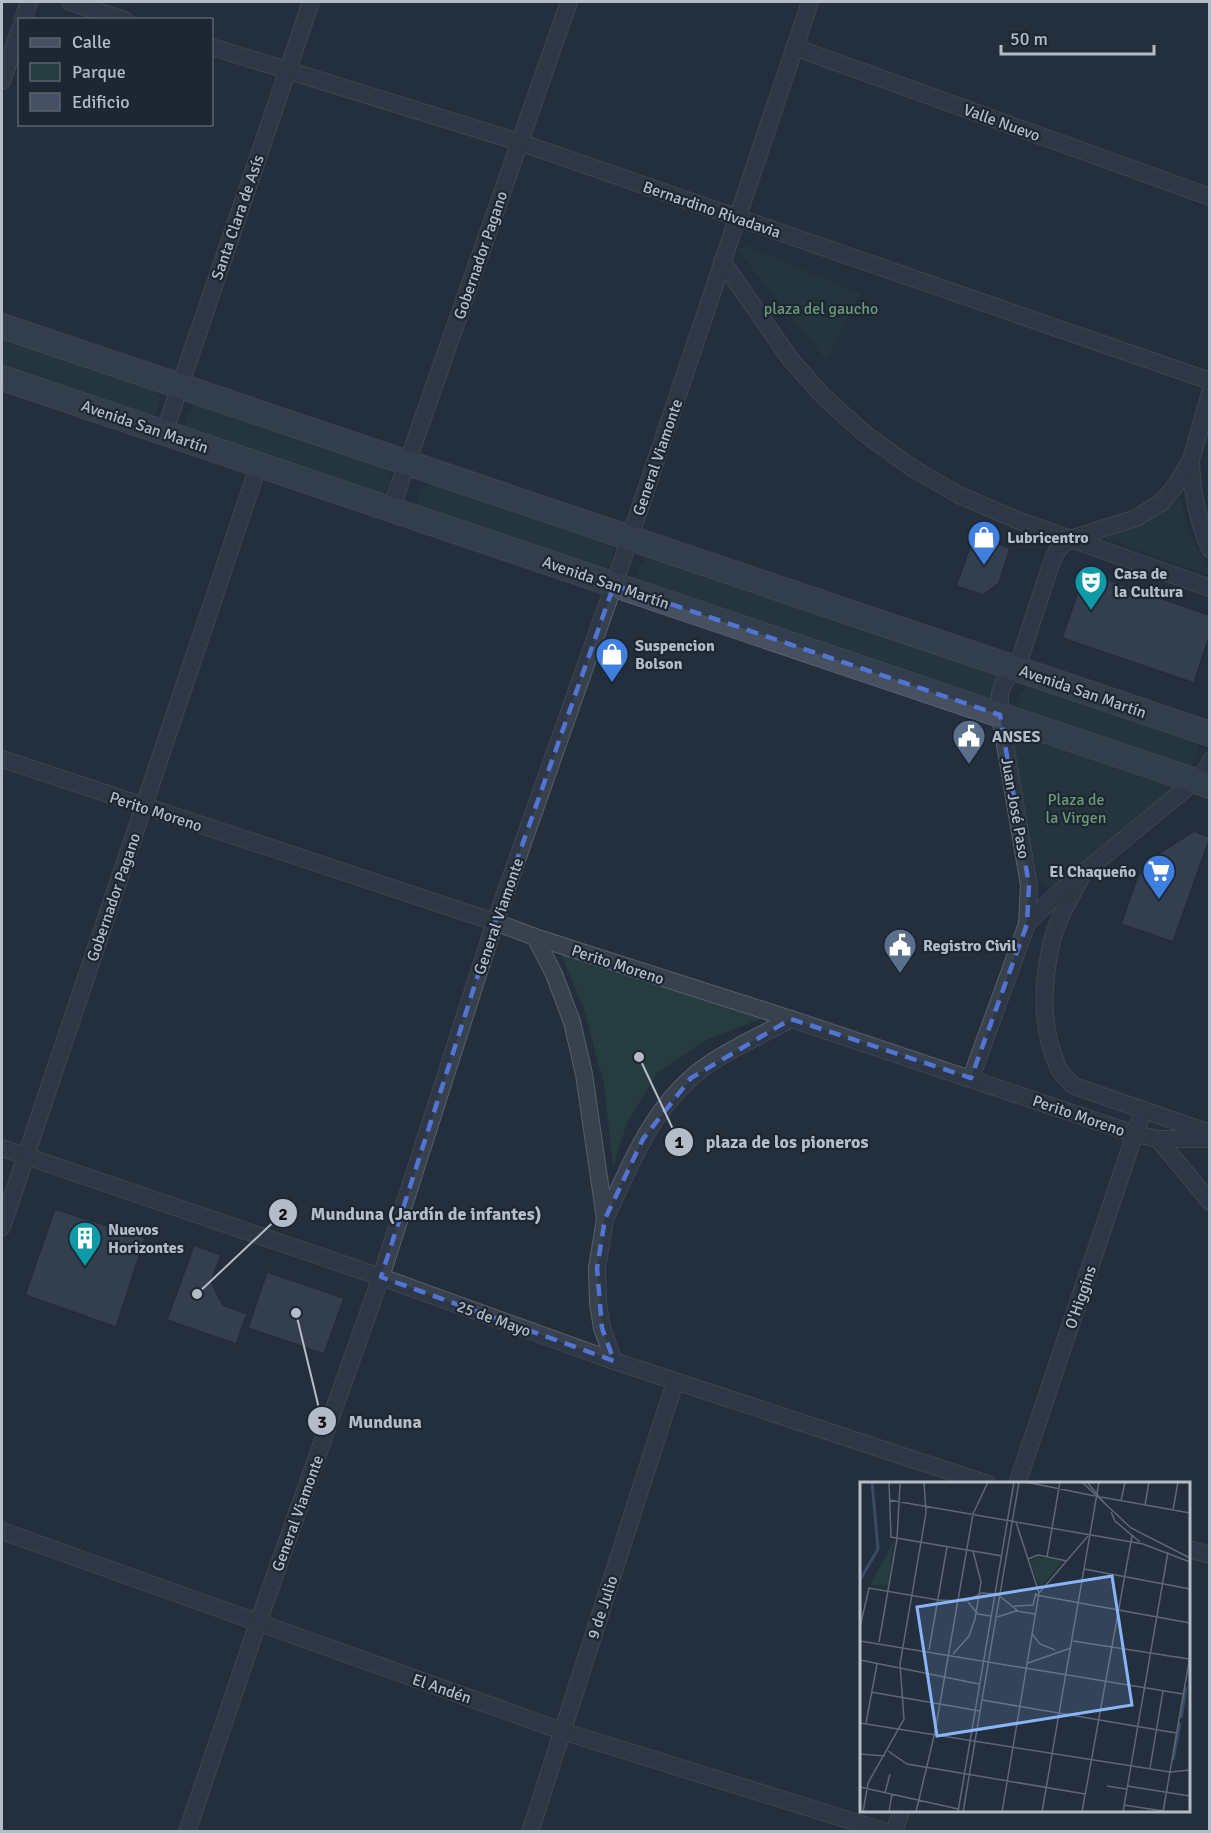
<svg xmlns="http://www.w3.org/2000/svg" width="1211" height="1833" viewBox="0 0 1211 1833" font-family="Signika,sans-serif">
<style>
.green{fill:#263c3f}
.building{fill:#455162;stroke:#1f2835;stroke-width:1.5}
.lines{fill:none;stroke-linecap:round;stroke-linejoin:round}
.minor-casing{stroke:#565f6c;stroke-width:18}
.secondary-casing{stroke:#565f6c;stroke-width:26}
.minor{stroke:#38414e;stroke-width:16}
.secondary{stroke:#465061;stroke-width:24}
.marked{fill:none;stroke:#5274d3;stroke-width:4.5;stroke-dasharray:12 8;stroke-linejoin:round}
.labels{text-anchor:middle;stroke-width:4.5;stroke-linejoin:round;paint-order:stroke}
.street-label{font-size:16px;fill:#b4bcc9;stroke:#1d2633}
.park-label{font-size:16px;fill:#6b9a76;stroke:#1d2633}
.poi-label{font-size:16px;font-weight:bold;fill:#b4bcc9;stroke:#1d2633;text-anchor:start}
.inset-river{fill:none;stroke:#394c67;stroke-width:3}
.inset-road{fill:none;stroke:#5e6776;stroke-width:1.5}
.view{fill:#8ab4f8;fill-opacity:0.15;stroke:#8ab4f8;stroke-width:3}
.inset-edge{fill:none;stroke:#b4bcc9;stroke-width:3}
.leader{fill:none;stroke:#b4bcc9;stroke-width:2}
.callout-dot{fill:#b4bcc9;stroke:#1d2633;stroke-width:2}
.mark-label{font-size:18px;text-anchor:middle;font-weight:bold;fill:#111}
.callout-label{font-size:18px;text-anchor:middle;font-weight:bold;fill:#b4bcc9;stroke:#1d2633;stroke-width:4.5;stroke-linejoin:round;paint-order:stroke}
</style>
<rect width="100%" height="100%" fill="#242f3e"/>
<!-- green -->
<g class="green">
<polygon points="747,246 860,294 826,360 737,250"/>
<path d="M2,337L151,387C164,396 161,412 147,419L2,370Z"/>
<path d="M198,405L209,407L381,466C396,477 395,484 381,495L192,431L186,425C187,415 189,409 198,405Z"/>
<path d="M431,484L439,485L610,543L613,546C614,558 612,566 601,570L420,507L418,497L422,488Z"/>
<polygon points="1181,498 1187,527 1194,544 1209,570 1209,575 1104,538 1146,523 1162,513 1175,499"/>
<path d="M651,557L1001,675L992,688V700L644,586C636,575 636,562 651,557Z"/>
<path d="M1034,684L1195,740C1201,752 1197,761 1188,769L1023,713C1015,700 1020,688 1034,684Z"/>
<path d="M1021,737L1027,738L1167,786L1172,789L1058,888C1047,888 1044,885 1038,876L1014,748L1016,741Z"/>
<polygon points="561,954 763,1018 707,1040 657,1073 627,1123 613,1166 604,1085 585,1012"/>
</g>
<!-- building -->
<g class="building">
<polygon points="974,536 1010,548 999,583 983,595 956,586"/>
<polygon points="1085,572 1209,615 1209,637 1194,683 1062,638"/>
<polygon points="1194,831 1209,837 1209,840 1173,942 1121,924 1139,873 1150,877 1158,854"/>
<polygon points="55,1209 145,1238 116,1327 25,1295"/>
<polygon points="194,1245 221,1255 211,1282 223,1305 247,1314 236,1344 167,1320"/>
<polygon points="267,1272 344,1298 324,1354 248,1328"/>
</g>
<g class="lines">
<defs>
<g id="minor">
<polyline points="70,2 125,20"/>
<polyline points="23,20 29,2"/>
<polyline points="212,47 519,142 1210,381"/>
<polyline points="794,47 1210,197"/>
<polyline points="2,81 20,29"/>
<polyline points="722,261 791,360 824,397 864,433 912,468 959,495 1017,520 1210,588"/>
<polyline points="164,433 311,2"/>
<path d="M1191,461C1192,492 1197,520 1210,549"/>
<polyline points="391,509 569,2"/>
<polyline points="2,759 495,922 535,937 791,1019 1135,1134 1158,1139 1210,1202"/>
<path d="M1083,873C1072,896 1056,920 1051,945C1042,986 1041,1031 1059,1069C1062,1075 1069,1081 1074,1086L1210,1133"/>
<polyline points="1027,924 1055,896 1195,781 1208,767 1210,761"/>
<polyline points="535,937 554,974 572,1022 584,1074 605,1219 597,1268 598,1303 602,1328 614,1361"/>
<polyline points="971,1078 1027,924 1029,885 1000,715 1000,693 1004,682 1017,668 1051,564 1058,549 1070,539 1136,518 1162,502 1176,485 1191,460 1210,393"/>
<polyline points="1158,1139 1210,1139"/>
<polyline points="2,1148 381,1277 614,1361 988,1484"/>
<path d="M605,1219C628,1170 649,1115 691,1078C716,1055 760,1036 791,1019"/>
<polyline points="2,1227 259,464"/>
<polyline points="1017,1484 1143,1110"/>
<polyline points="2,1531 562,1731 887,1832"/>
<polyline points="1188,1549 1210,1555"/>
<polyline points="187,1832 258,1623 381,1277 495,922 614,585 810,2"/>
<polyline points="530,1832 675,1382"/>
<polyline points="894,1832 902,1810"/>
</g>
<g id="secondary">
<polyline points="2,326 1210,734"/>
<polyline points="2,378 1210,786"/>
</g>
</defs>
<!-- minor casing -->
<use href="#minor" class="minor-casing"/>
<!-- secondary casing -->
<use href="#secondary" class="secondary-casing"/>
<!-- minor -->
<use href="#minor" class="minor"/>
<!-- secondary -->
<use href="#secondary" class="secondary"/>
</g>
<!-- marked area -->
<path d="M0 0H1211V1833H0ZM614,585L1000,715L1029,885L1027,924L971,1078L791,1019L691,1078L643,1139L605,1219L597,1268L602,1328L614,1361L381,1277L495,922Z" fill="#242f3e" fill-opacity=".55" fill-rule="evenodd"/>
<path class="marked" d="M614,585L1000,715L1029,885L1027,924L971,1078L791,1019L691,1078L643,1139L605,1219L597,1268L602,1328L614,1361L381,1277L495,922Z"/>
<!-- icons -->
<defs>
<symbol id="shop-pin" viewBox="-11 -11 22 30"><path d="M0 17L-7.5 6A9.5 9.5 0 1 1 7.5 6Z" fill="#3f7fe0" stroke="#1d2633"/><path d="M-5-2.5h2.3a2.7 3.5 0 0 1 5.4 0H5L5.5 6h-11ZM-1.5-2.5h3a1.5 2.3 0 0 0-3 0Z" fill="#fff"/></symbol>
<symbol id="theatre-pin" viewBox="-11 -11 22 30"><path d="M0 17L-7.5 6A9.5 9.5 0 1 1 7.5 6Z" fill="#0f9aa8" stroke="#1d2633"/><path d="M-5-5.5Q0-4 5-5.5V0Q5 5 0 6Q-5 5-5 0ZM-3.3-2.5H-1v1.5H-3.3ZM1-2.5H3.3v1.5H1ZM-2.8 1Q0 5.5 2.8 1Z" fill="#fff"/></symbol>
<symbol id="civic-pin" viewBox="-11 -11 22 30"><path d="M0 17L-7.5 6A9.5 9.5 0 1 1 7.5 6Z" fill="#5c6f8a" stroke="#1d2633"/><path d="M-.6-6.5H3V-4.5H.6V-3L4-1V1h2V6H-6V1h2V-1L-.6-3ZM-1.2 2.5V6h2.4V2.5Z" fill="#fff"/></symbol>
<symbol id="supermarket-pin" viewBox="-11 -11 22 30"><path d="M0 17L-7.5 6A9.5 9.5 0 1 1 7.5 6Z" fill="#3f7fe0" stroke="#1d2633"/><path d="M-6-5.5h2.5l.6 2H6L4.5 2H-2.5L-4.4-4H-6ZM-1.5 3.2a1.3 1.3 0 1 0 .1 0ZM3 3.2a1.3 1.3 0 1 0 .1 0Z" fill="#fff"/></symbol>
<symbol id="building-pin" viewBox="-11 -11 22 30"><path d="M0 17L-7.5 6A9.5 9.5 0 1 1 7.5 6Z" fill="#0f9aa8" stroke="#1d2633"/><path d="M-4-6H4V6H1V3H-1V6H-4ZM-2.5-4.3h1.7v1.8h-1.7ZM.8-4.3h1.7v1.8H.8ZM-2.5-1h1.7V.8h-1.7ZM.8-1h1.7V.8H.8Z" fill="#fff"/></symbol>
</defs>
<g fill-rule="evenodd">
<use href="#shop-pin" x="965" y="518" width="38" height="52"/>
<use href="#theatre-pin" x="1072" y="563" width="38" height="52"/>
<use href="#shop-pin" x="593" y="635" width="38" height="52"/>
<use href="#civic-pin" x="950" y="717" width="38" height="52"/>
<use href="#supermarket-pin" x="1140" y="852" width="38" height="52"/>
<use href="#civic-pin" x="881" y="926" width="38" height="52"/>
<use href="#building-pin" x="66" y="1219" width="38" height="52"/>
</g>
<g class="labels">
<!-- street labels -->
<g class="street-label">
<text transform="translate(1002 122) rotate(20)" y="6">Valle Nuevo</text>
<text transform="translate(712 209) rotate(19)" y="6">Bernardino Rivadavia</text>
<text transform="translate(237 217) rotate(-71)" y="6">Santa Clara de Asís</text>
<text transform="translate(480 255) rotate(-71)" y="6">Gobernador Pagano</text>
<text transform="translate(145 426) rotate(19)" y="6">Avenida San Martín</text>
<text transform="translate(657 457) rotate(-71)" y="6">General Viamonte</text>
<text transform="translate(606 582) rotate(19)" y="6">Avenida San Martín</text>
<text transform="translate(1083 691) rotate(19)" y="6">Avenida San Martín</text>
<text transform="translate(1016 808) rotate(80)" y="6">Juan José Paso</text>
<text transform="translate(156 811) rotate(18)" y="6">Perito Moreno</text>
<text transform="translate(113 897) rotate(-71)" y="6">Gobernador Pagano</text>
<text transform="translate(498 916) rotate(-71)" y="6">General Viamonte</text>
<text transform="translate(618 964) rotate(18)" y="6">Perito Moreno</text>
<text transform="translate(1079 1115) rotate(19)" y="6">Perito Moreno</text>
<text transform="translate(1080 1297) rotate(-71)" y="6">O'Higgins</text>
<text transform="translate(494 1318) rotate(20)" y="6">25 de Mayo</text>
<text transform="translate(297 1513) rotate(-70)" y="6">General Viamonte</text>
<text transform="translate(602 1607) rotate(-72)" y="6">9 de Julio</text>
<text transform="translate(442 1688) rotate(19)" y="6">El Andén</text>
</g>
<!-- park labels -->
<g class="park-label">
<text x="821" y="314">plaza del gaucho</text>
<text x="1076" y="805">Plaza de<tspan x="1076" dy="18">la Virgen</tspan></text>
</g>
<!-- poi labels -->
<g class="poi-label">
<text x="1007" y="543">Lubricentro</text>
<text x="1114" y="579">Casa de<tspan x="1114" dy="18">la Cultura</tspan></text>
<text x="635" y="651">Suspencion<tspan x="635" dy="18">Bolson</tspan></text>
<text x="992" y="742">ANSES</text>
<text x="1136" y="877" text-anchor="end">El Chaqueño</text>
<text x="923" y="951">Registro Civil</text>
<text x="108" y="1235">Nuevos<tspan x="108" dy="18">Horizontes</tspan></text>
</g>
</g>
<!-- overview -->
<g transform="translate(860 1482)">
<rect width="330" height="330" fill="#242f3e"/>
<path d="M34,58L28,103H10ZM178,75L203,79L180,106L170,79Z" fill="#263c3f"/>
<path class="inset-river" d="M0,98L18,67L12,0M321,236L326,205M313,278L320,241"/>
<path class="inset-road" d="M29,0L31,55L142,74M166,0L235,14M222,0L271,46L330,76M227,0L246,23M241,15L330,31M29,18L283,62L330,80M261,19L265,0M285,23L289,0M313,28L318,0M251,30L255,39L280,60M156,40L179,111M187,75L200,0M168,77L178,73L207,79M224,87L330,107M176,113L330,141M108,120L118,132L131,134M154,124L173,123L176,111M137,135L156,129L175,132M0,145L9,106L78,118L106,119L122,111L137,112L158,129M172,152L180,162L195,168M0,159L323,212M213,159L329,177M19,160L37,57L40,2M69,168L87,65M93,172L109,154L115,137L121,100L113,69M0,178L119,202M168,181L211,166M11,210L120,229M122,218L316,251M0,241L310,290L330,288M6,241L17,182M28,269L47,282L225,312M0,272L25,274M290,286L303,209M247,304L266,307M267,304L330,314M0,305L98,327M25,311L30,292M264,323L303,329M3,330L8,301L44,237L40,182L66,31L64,0M29,330L32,312M56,330L75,250L113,32L128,0M98,330L154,0M103,330L159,0M142,330L179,111L228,54M182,330L239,0M222,330L272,54M263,330L308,70M303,330L330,174"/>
<path class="view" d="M252,94L272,223L77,254L57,125Z"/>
<rect width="330" height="330" class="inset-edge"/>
</g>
<!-- callouts -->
<path class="leader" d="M639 1057L679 1142M197 1294L283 1213M296 1313L322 1421"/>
<g class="callout-dot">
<circle cx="639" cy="1057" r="6"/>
<circle cx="197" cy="1294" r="6"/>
<circle cx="296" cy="1313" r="6"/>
<circle cx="679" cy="1142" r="15"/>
<circle cx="283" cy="1213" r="15"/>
<circle cx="322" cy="1421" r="15"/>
</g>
<g class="mark-label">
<text x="679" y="1148">1</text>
<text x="283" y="1220">2</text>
<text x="322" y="1428">3</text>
</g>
<g class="callout-label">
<text x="787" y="1148">plaza de los pioneros</text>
<text x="426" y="1220">Munduna (Jardín de infantes)</text>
<text x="385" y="1428">Munduna</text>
</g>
<!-- border -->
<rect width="1211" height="1833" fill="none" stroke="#b4bcc9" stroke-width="6"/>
<!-- legend -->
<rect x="18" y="18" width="195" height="108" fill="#1d2633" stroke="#59626f" stroke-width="1.5"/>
<rect x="30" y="38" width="30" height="9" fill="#465061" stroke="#59626f" stroke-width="1.5"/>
<text x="72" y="48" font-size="18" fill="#b4bcc9">Calle</text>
<rect x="30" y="63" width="30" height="18" fill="#263c3f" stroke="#59626f" stroke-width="1.5"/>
<text x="72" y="78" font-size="18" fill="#b4bcc9">Parque</text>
<rect x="30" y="93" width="30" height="18" fill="#455162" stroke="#59626f" stroke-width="1.5"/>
<text x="72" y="108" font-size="18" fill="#b4bcc9">Edificio</text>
<!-- scale -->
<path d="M1001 45v9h153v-9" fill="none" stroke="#b4bcc9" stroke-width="3"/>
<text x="1010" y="45" font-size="18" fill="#b4bcc9" stroke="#1d2633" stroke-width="4.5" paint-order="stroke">50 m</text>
</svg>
